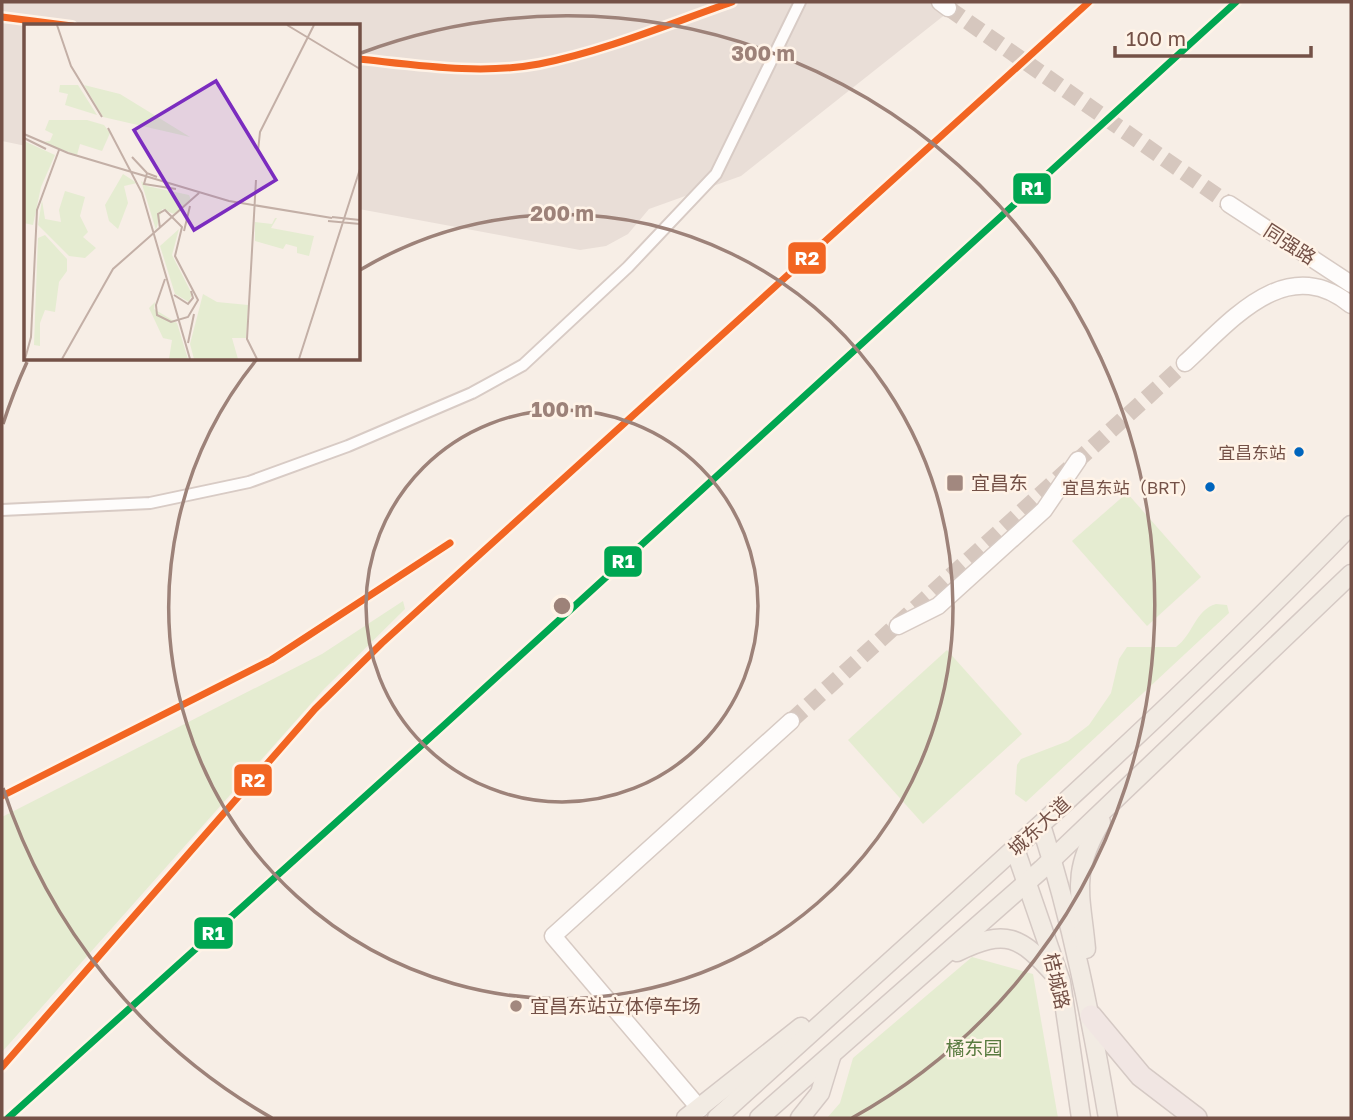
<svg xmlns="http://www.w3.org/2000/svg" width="1353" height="1120" viewBox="0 0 1353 1120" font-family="'Golos Text','Noto Sans SC',sans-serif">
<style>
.industrial{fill:#e9ded7}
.green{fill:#e5ecd1}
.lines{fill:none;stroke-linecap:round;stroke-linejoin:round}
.secondary-tunnel{stroke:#d6c7be;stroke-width:16;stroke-dasharray:16 8;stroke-linecap:butt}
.street-casing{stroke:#d8cbc5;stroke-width:14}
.secondary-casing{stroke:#d7cac3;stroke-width:19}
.primary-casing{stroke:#d5c9c4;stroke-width:21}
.highway-casing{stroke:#d5c9c4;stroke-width:24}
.street{stroke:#fefcfb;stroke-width:10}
.secondary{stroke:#fefcfb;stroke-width:16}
.primary{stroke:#f2ebe3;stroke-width:18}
.highway{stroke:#f1e6e3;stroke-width:21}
.rail-1-casing{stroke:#fff3e7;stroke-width:12}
.rail-2-casing{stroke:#fff3e7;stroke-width:12}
.rail-1{stroke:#00a651;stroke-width:7}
.rail-2{stroke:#f26522;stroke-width:7}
.ring{fill:none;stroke:#9d8279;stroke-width:3.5}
.bus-dot{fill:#0065bd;stroke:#fff3e7;stroke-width:2.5}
.poi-dot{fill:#a2887f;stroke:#fff3e7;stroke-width:2.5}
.labels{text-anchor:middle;stroke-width:5;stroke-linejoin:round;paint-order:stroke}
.bus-label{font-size:17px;fill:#745147;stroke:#fff3e7;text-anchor:end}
.street-label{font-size:19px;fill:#745147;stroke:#fff3e7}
.poi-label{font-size:19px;fill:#745147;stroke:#fff3e7;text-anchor:start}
.park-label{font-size:19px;fill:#587a3f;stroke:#fff3e7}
.inset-road{fill:none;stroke:#c3afa6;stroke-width:2}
.view{fill:#7b2cbf;fill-opacity:0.15;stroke:#7b2cbf;stroke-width:3.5}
.inset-edge{fill:none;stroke:#745147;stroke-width:3.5}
.centre{fill:#9d8279;stroke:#fff3e7;stroke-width:3.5}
.ring-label{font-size:21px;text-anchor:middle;font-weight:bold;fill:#9d8279;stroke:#fff3e7;stroke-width:5;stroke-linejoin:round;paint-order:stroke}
.line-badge{stroke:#fff3e7;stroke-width:2.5}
.badge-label{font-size:19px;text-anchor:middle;font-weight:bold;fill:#fff}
</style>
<rect width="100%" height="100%" fill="#f7eee6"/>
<!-- industrial -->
<polygon class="industrial" points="2,2 961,2 741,176 649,209 628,234 606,246 580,250 359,209 359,26 26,26 26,146 2,141"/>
<!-- green -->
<g class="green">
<polygon points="1127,493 1201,577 1147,626 1072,541"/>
<polygon points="403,601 405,609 324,689 2,1052 2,817 322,654"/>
<path d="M1216,604L1227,605L1229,613L1026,802L1015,794L1017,765L1021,759L1068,741L1089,725L1111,693L1119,659L1127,647H1176C1193,635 1195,610 1216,604Z"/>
<polygon points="947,650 1022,734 923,824 848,740"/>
<polygon points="972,957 1033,974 1058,1118 827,1118 840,1103 853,1058"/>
</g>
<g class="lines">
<!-- secondary-tunnel -->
<g class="secondary-tunnel">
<polyline points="948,8 1229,204"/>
<polyline points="791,721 1185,363"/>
</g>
<defs>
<polyline id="street" points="2,510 150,503 249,482 348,446 472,393 523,365 628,267 716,174 800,2"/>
<g id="secondary">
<polyline points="940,2 948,8"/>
<polyline points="1229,204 1351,284"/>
<path d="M1185,363C1231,321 1286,252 1351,305"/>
<polyline points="898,626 938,606 1044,510 1078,460"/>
<polyline points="700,1109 553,936 791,721"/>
</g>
<g id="primary">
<path d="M1041,825C1072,921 1091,1018 1108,1118"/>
<polyline points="1015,849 1061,982 1081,1118"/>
<path d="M1086,949C1081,894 1070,874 1101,822"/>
<path d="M957,952C1006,928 1020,936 1055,975"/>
<polyline points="686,1118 801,1027"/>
<path d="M717,1118C931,923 1150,733 1351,525"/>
<polyline points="759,1118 1042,869 1351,574"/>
<polyline points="800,1118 820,1093 831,1057"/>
</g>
<polyline id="highway" points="1091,1016 1141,1076 1196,1118"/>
</defs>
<!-- street casing -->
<use href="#street" class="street-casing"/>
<!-- secondary casing -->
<use href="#secondary" class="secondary-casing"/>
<!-- primary casing -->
<use href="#primary" class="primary-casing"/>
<!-- highway casing -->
<use href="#highway" class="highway-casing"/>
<!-- street -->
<use href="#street" class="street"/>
<!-- secondary -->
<use href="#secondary" class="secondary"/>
<!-- primary -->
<use href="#primary" class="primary"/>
<!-- highway -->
<use href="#highway" class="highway"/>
<defs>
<polyline id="rail-1" points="8,1118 443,726 1236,2"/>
<g id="rail-2">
<polyline points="2,17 72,26"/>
<path d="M359,59C417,65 481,75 539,64C605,51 669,24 732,2"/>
<polyline points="2,796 271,660 450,543"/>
<polyline points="2,1067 315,709 382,643 1089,2"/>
</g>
</defs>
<!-- rail-1 casing -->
<use href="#rail-1" class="rail-1-casing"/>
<!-- rail-2 casing -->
<use href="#rail-2" class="rail-2-casing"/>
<!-- rail-1 -->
<use href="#rail-1" class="rail-1"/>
<!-- rail-2 -->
<use href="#rail-2" class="rail-2"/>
</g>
<!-- distance rings -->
<g class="ring">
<circle cx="562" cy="606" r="196"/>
<path d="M360 270A392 392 0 1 1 257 359"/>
<path d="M272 1118A588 588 0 0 1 3 788M3 424A588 588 0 0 1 27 362M361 53A588 588 0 0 1 852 1118"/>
</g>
<!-- markers -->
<g class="bus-dot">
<circle cx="1299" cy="452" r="6"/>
<circle cx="1210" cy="487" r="6"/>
</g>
<g class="poi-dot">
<rect x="946" y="474" width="18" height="18" rx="3.5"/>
<circle cx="516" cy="1006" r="7"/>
</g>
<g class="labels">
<!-- bus labels -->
<g class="bus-label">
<text x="1286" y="459">宜昌东站</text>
<text x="1197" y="494">宜昌东站（BRT）</text>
</g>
<!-- street labels -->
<g class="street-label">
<text transform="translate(1290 244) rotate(33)" y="7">同强路</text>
<text transform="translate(1039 826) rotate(-43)" y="7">城东大道</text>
<text transform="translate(1057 981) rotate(77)" y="7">桔城路</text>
</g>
<!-- poi labels -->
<g class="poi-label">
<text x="971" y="490">宜昌东</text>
<text x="530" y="1013">宜昌东站立体停车场</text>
</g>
<!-- park labels -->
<g class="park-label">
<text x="974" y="1055">橘东园</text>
</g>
</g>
<!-- overview -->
<g transform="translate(24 24)">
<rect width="336" height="336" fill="#f7eee6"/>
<path d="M36,61H54L73,91L41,81L44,70L35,68ZM60,61L96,70L166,113L79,93ZM25,96H63L80,101L86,109L78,127L56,120L53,131L17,118L26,117L29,110L21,106ZM0,117L31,131L17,163L9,201L0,199ZM99,150L113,159L100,162L104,179L94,205L85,197L81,181ZM117,157L123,162L165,171L167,176L150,190L138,185L132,206ZM41,167L61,173L56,192L64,208L59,213L72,224L61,234L45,232L14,201L18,176L21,195L37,198L35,186ZM251,194H253L247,204L290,212L285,232L273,229V223L262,220L259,225L231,217V198L248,200ZM155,205L148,231L168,270L165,278L151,270L136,222ZM21,211L43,235V247L35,258L31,288L21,286L16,299V322L10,321L14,214ZM179,270L193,278L224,281L222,314H208L214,335H170L166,320ZM131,278L130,285L153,299L164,335H130H145L148,316L139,314L125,284Z" fill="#e5ecd1"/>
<path class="inset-road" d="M33,1L47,42L78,93M263,1L336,45M84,104L118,169L166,335M0,110L44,129L205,177L308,194M0,114L22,125M234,127L236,108L290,1M108,133L123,149M133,153L123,149L120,160L152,165M232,156L223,315L233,335M308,193L336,196M304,197L336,200M136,204L134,190L141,186L158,203L151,232L174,276L164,293L147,298L133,291L132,281L141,255M160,207L166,182M150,271L164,280L169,274L167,267M164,319L170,290M1,335L7,313L13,186L35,126M38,335L89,245L175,169M275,335L336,145"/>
<path class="view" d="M192,57L252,156L170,206L110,106Z"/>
<rect width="336" height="336" class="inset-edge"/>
</g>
<circle cx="562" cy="606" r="10" class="centre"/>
<g class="ring-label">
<text x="763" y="61">300 m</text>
<text x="562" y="221">200 m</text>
<text x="562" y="417">100 m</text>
</g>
<g class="line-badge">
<rect x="1012" y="172" width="40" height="33" rx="7" fill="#00a651"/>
<rect x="787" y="241" width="40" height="34" rx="7" fill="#f26522"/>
<rect x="603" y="545" width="40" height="33" rx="7" fill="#00a651"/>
<rect x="233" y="763" width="40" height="34" rx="7" fill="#f26522"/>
<rect x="193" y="916" width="41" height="34" rx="7" fill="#00a651"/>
</g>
<g class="badge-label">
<text x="1032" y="195">R1</text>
<text x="807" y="265">R2</text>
<text x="623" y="568">R1</text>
<text x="253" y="787">R2</text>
<text x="213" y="940">R1</text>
</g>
<!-- border -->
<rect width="1353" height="1120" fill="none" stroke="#745147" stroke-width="7"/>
<!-- scale -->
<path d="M1115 46v10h196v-10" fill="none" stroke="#745147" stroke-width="3.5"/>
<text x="1126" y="46" font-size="21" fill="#745147" stroke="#fff3e7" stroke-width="5" paint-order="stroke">100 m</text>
</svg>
